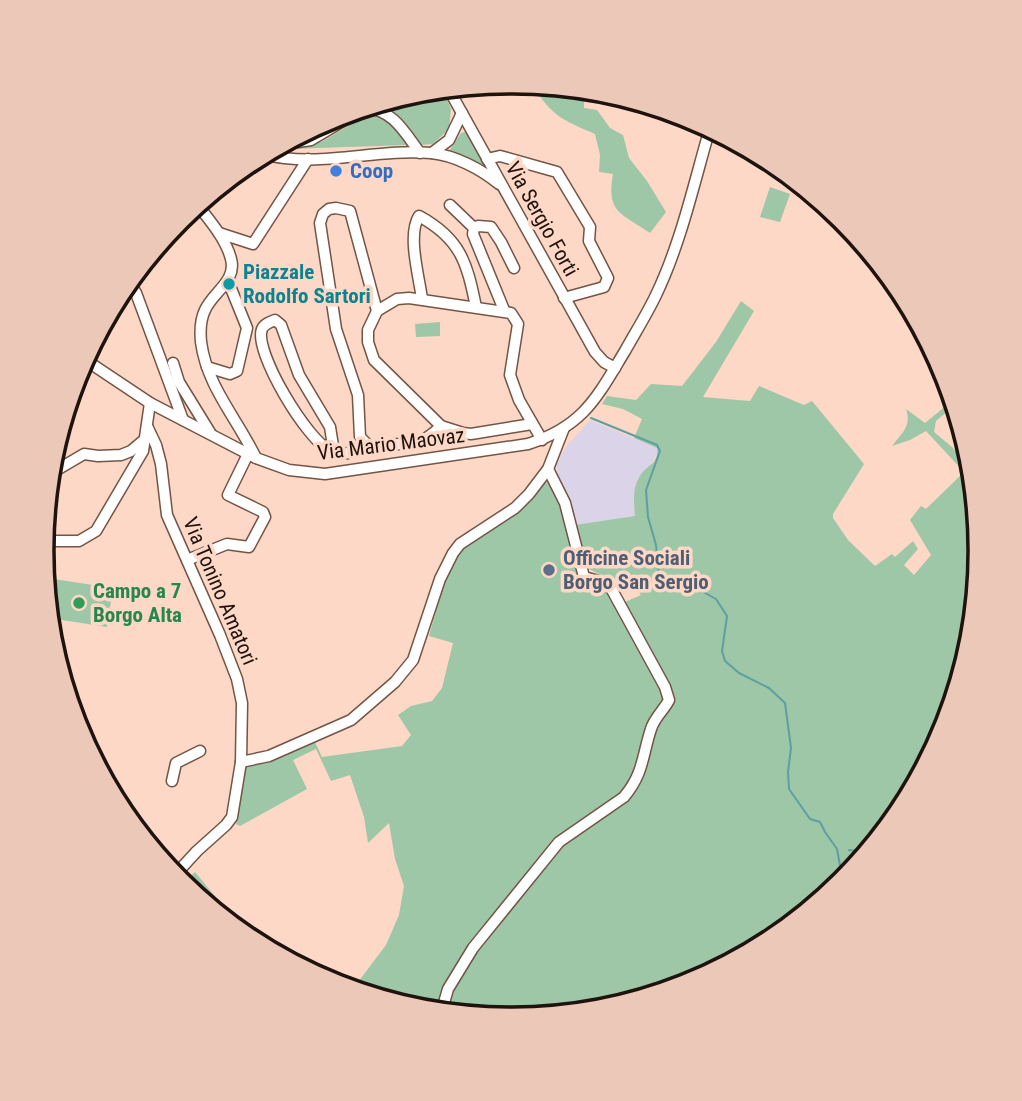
<svg xmlns="http://www.w3.org/2000/svg" width="1022" height="1101" viewBox="0 0 1022 1101" font-family="'Roboto Condensed',sans-serif">
<style>
.industrial{fill:#dbd3e8}
.green{fill:#9dc7a6}
.lines{fill:none;stroke-linecap:round;stroke-linejoin:round}
.stream{stroke:#5d9fa3;stroke-width:2}
.minor-casing{stroke:#735445;stroke-width:13}
.minor{stroke:#fff;stroke-width:10}
.shop-dot{fill:#3f7fe0;stroke:#fdd8c7;stroke-width:2.5}
.culture-dot{fill:#0f9aa8;stroke:#fdd8c7;stroke-width:2.5}
.service-dot{fill:#5c6f8a;stroke:#fdd8c7;stroke-width:2.5}
.leisure-dot{fill:#2e9e5b;stroke:#fdd8c7;stroke-width:2.5}
.labels{text-anchor:middle;stroke-width:7;stroke-linejoin:round;paint-order:stroke}
.shop-label{font-size:21px;font-weight:bold;fill:#366cbe;stroke:#fdd8c7;text-anchor:start}
.street-label{font-size:21px;fill:#1f130d;stroke:#fdd8c7}
.culture-label{font-size:21px;font-weight:bold;fill:#0d838f;stroke:#fdd8c7;text-anchor:start}
.service-label{font-size:21px;font-weight:bold;fill:#4e5e75;stroke:#fdd8c7;text-anchor:start}
.leisure-label{font-size:21px;font-weight:bold;fill:#27864d;stroke:#fdd8c7;text-anchor:start}
.rim{fill:none;stroke:#1f130d;stroke-width:3.5}
</style>
<rect width="100%" height="100%" fill="#fdd8c7"/>
<!-- industrial -->
<polygon class="industrial" points="590,420 657,448 657,454 634,494 635,517 575,525 558,478 556,465 566,447"/>
<!-- green -->
<g class="green">
<path d="M526,83L592,89L584,98V108L597,110L610,128L623,135L629,158L647,181L666,212L650,233C621,213 606,213 613,174L599,172L600,155L595,134C561,119 553,117 532,85Z"/>
<polygon points="442,88 451,109 449,129 433,144 421,145 392,112 393,99 420,90"/>
<polygon points="369,114 382,116 408,145 288,149 321,142"/>
<polygon points="465,132 469,134 485,165 484,168 449,151 461,133"/>
<polygon points="770,187 790,194 780,222 760,217"/>
<path d="M741,301L754,311L703,397L750,401L759,386L804,405L812,401L864,464L833,514V518L848,540L875,566L892,554L895,557L913,541L918,549L904,565L914,575L931,555L910,520L921,506L926,509L964,472L926,431L910,440L892,446C902,433 912,426 906,409L925,423L953,400L955,405L936,421L934,432L952,447L972,470L980,551L971,642L944,730L901,811L842,882L771,941L690,984L602,1011L511,1019L444,1013L446,1002L457,980L480,943L563,843L632,794L643,779L656,727L672,705L670,690L625,602L641,595L627,577L611,580L587,568L575,525L635,516C634,503 632,488 640,476C646,465 659,465 657,448L634,438L642,419L623,409L602,404L607,396L636,400L651,384L682,386L716,342Z"/>
<polygon points="440,322 440,336 416,337 415,324"/>
<path d="M545,481C572,503 574,549 580,581L605,590L663,689L664,701L641,760L623,793L560,837L448,982L436,1012L419,1010L352,990L386,945L399,915L404,886L395,859L389,823L368,843L364,817L350,775L331,781L316,749L293,760L307,789L240,826L236,824L245,766L314,740L322,757L402,746L411,735L398,715L411,706L432,701L442,688L453,643L429,636C437,610 443,577 459,554C468,542 481,537 493,529C513,515 530,500 545,481Z"/>
<polygon points="47,578 113,588 107,627 49,618 46,587"/>
<polygon points="195,872 222,905 230,924 182,884"/>
</g>
<g class="lines">
<!-- stream -->
<g class="stream">
<polyline points="591,418 657,445 660,451 646,490 648,517 656,545 660,586 666,590 689,587 698,589 716,599 727,616 722,651 725,661 739,673 769,688 785,703 791,748 788,772 789,789 810,819 820,822 825,832 837,849 843,882"/>
<polyline points="849,850 858,851 864,856"/>
</g>
<defs>
<g id="minor">
<polyline points="448,88 595,352 604,362 615,368"/>
<polyline points="432,153 449,140 462,113"/>
<path d="M263,154C318,169 375,148 431,153C454,155 481,169 499,184"/>
<path d="M279,157L284,144L311,140L365,108C393,109 405,133 420,153"/>
<polyline points="487,159 500,156 557,172 590,227 589,241 608,278 604,287 564,298"/>
<path d="M197,204C210,221 226,239 231,259C237,281 213,292 205,310C200,320 200,331 201,342C207,387 237,418 256,458"/>
<polyline points="450,205 474,228"/>
<polyline points="219,233 253,244 308,159"/>
<polyline points="129,280 136,293 183,420"/>
<path d="M422,299C419,276 407,235 419,216C461,239 467,263 476,307"/>
<polyline points="504,310 473,234 474,228 478,226 491,227 501,242 514,268"/>
<polyline points="377,311 397,299 409,298 511,313 518,324 510,375 519,400 542,440"/>
<path d="M84,359L150,403L256,458L289,470L325,474L528,444C584,426 597,397 625,351C635,333 647,314 656,295C681,243 694,183 710,128"/>
<polyline points="173,363 179,382 211,434"/>
<polyline points="207,367 230,374 237,371 247,328 228,281"/>
<polyline points="147,426 156,445 161,464 167,515 220,635 237,679 242,703 241,762 232,817 226,825 197,851 174,876"/>
<polyline points="369,446 360,437 358,395 336,329 320,223 323,214 329,209 336,208 350,211 377,311 368,330 368,342 374,360 441,426 463,433 471,434 532,424"/>
<path d="M334,452L330,427L299,375L281,325L275,320C270,322 264,324 262,329C253,351 308,442 331,451C349,458 365,447 383,445C411,443 420,447 441,426"/>
<polyline points="50,474 84,454 98,456 121,455 131,451 144,440"/>
<polyline points="43,541 79,541 96,531 143,451 150,403"/>
<polyline points="187,560 227,544 249,547 265,517 263,512 228,495 248,454"/>
<polyline points="241,762 269,756 351,720 395,682 413,660 440,579 453,553 460,544 515,508 529,494 548,469 564,428"/>
<polyline points="172,781 176,763 200,751"/>
<path d="M441,1013L448,989L473,948L559,842L624,797C644,773 642,756 651,729C654,718 664,710 669,700L665,687L612,590L606,583L584,577L565,503L548,469"/>
</g>
</defs>
<!-- minor casing -->
<use href="#minor" class="minor-casing"/>
<!-- minor -->
<use href="#minor" class="minor"/>
</g>
<!-- markers -->
<circle class="shop-dot" cx="336" cy="171" r="7"/>
<circle class="culture-dot" cx="229" cy="284" r="7"/>
<circle class="service-dot" cx="549" cy="570" r="7"/>
<circle class="leisure-dot" cx="79" cy="603" r="7"/>
<g class="labels">
<!-- shop labels -->
<g class="shop-label">
<text x="350" y="178">Coop</text>
</g>
<!-- street labels -->
<g class="street-label">
<text transform="translate(542 219) rotate(61)" y="7">Via Sergio Forti</text>
<text transform="translate(391 444) rotate(-7)" y="7">Via Mario Maovaz</text>
<text transform="translate(220 591) rotate(67)" y="7">Via Tonino Amatori</text>
</g>
<!-- culture labels -->
<g class="culture-label">
<text x="243" y="279">Piazzale<tspan x="243" dy="24">Rodolfo Sartori</tspan></text>
</g>
<!-- service labels -->
<g class="service-label">
<text x="563" y="565">Officine Sociali<tspan x="563" dy="24">Borgo San Sergio</tspan></text>
</g>
<!-- leisure labels -->
<g class="leisure-label">
<text x="93" y="598">Campo a 7<tspan x="93" dy="24">Borgo Alta</tspan></text>
</g>
</g>
<!-- crop -->
<path d="M0 0H1022V1101H0ZM510 94H512A456 456 0 0 1 968 550V551A456 456 0 0 1 512 1007H510A456 456 0 0 1 54 551V550A456 456 0 0 1 510 94Z" fill="#ebc8b8" fill-rule="evenodd"/>
<path class="rim" d="M510 94H512A456 456 0 0 1 968 550V551A456 456 0 0 1 512 1007H510A456 456 0 0 1 54 551V550A456 456 0 0 1 510 94Z"/>
</svg>
